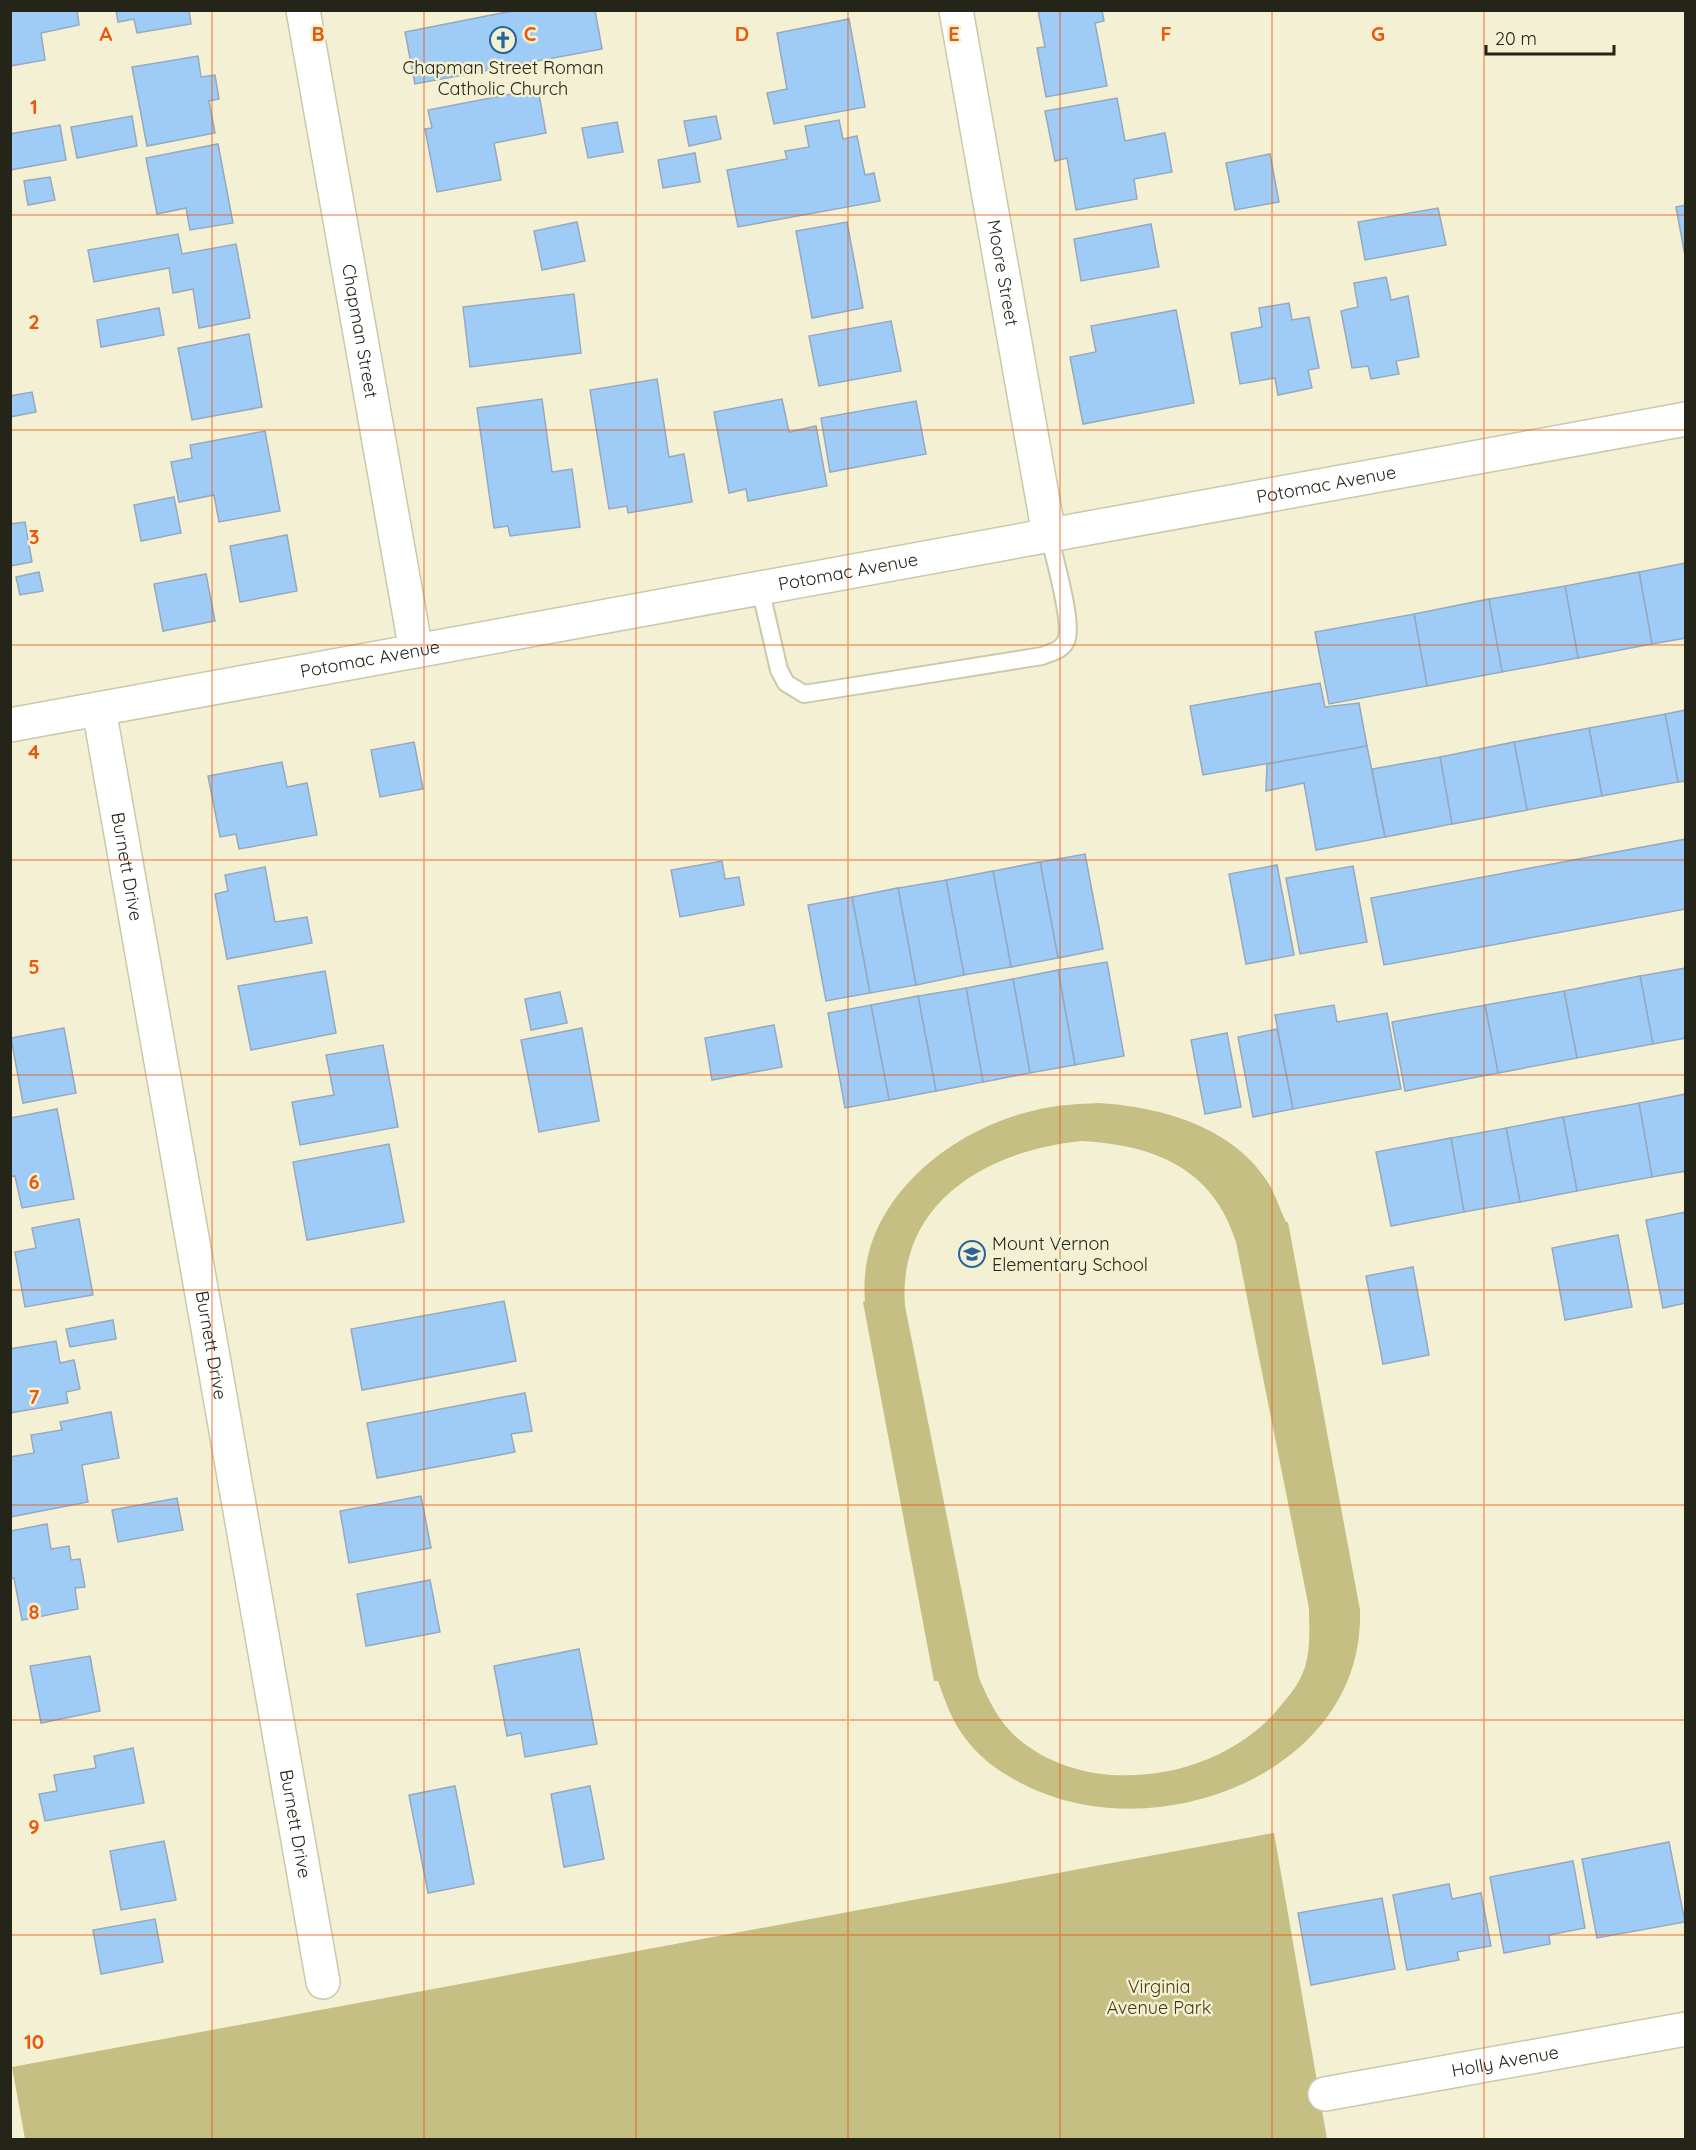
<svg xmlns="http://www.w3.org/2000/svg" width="1696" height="2150" viewBox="0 0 1696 2150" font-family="Quicksand,sans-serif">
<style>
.green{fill:#c6bf83;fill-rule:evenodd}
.building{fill:#9fcbf7;stroke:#95a9bf;stroke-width:1.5}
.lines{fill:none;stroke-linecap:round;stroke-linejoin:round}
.service-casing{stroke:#ccc8ac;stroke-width:20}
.minor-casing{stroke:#ccc8ac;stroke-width:36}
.service{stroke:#fff;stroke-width:16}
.minor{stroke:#fff;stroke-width:33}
.grid{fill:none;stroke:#e8590c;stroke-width:1.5;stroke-opacity:0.55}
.labels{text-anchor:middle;stroke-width:5;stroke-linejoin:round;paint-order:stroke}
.poi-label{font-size:18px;fill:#252419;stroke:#f4f0d3}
.street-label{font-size:18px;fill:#252419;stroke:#f4f0d3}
.park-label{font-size:18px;fill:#423c0e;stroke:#f4f0d3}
.grid-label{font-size:20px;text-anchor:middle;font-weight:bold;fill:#e8590c;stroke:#f4f0d3;stroke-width:5;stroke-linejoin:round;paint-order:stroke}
</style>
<rect width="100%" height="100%" fill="#f4f0d3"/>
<!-- green -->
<g class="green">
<path d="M1099,1103C1162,1107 1234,1127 1269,1184C1276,1196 1280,1210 1286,1222H1288L1360,1610C1365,1767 1172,1844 1043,1793C1013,1781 984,1764 965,1738C952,1721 945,1701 938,1681H934L863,1302L865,1301C856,1204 949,1129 1036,1110C1056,1105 1078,1104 1099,1103ZM1082,1141C1154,1145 1213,1168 1236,1242L1309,1608C1309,1628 1311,1647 1305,1667C1300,1683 1289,1696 1278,1709C1218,1781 1088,1801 1015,1736C998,1720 988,1699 979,1678L905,1306C897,1201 989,1150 1082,1141Z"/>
<polygon points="1274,1833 1327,2139 25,2139 12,2067"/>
</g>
<!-- building -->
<g class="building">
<polygon points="10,10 77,10 79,25 41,33 45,60 10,66"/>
<polygon points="116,10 189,10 191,24 137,33 134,19 118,22"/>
<polygon points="517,10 595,10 602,49 415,84 405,32"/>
<polygon points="1038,10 1102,10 1104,21 1095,23 1107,86 1046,97 1037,48 1045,47"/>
<polygon points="849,19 865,107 774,124 767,93 787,89 777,33"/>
<polygon points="198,56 201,77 215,75 219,99 209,101 215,133 147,146 132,67"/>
<polygon points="538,89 546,133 494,143 501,180 437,192 425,129 432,128 428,110"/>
<polygon points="1117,98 1125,141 1165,133 1172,172 1134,179 1137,199 1076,210 1067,158 1055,161 1045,111"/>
<polygon points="132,116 137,146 77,158 71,127"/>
<polygon points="716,116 721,139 689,146 684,121"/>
<polygon points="839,120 843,139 857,136 865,175 874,173 880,201 738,227 727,170 787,159 785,151 809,147 805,126"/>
<polygon points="617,122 623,152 588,158 582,128"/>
<polygon points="60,125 66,160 10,170 10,134"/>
<polygon points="218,144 233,223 190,230 186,208 157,214 146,158"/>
<polygon points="695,153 700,182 663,188 658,160"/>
<polygon points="1270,154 1279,202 1235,210 1226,163"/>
<polygon points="50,177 55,200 28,205 24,181"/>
<polygon points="1686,205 1686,261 1676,207"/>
<polygon points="1438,208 1446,245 1365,260 1358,222"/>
<polygon points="577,222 585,261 542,270 534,231"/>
<polygon points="847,222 863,308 812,318 796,231"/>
<polygon points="1151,224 1159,267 1081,281 1074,239"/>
<polygon points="178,234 182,254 236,244 250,318 199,328 193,289 173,293 169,268 94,282 88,250"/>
<polygon points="1386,277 1391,300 1408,296 1419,357 1396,361 1399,374 1371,379 1368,366 1352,368 1341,311 1358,307 1354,283"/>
<polygon points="574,294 581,353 470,367 463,307"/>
<polygon points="1289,303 1292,320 1309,317 1319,368 1308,370 1312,388 1278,395 1275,378 1240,384 1231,333 1262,327 1259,308"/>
<polygon points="159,308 164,335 101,347 97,320"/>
<polygon points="1176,310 1194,403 1083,424 1070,357 1096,352 1091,326"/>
<polygon points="891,321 901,371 819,386 809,336"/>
<polygon points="249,334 262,407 192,420 178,348"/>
<polygon points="657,379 669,457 684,454 692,502 628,513 627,506 609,509 590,390"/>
<polygon points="32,392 36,412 10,417 10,396"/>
<polygon points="542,399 552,472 572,469 580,527 510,536 508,526 494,528 477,408"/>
<polygon points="782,399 789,432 816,426 827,486 748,501 746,489 729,493 714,412"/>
<polygon points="916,401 926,454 830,472 821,418"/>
<polygon points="265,431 280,511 219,522 214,495 179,502 171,462 192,458 190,445"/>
<polygon points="174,497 181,533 141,541 134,505"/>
<polygon points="25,522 32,562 10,566 10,524"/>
<polygon points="287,535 297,591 240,602 230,546"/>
<polygon points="1686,563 1686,638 1652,644 1639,572"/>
<polygon points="39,572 43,591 20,595 16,577"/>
<polygon points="1639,572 1652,644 1578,658 1565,586"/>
<polygon points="206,574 215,621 163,631 154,584"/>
<polygon points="1565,586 1578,658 1502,672 1489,599"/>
<polygon points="1489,599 1502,672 1427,686 1414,614"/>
<polygon points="1414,614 1427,686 1329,704 1315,632"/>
<polygon points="1320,683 1325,707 1359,703 1367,746 1203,775 1190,706"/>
<polygon points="1686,710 1686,781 1678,782 1665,714"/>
<polygon points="1665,714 1678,782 1602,796 1589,728"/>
<polygon points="1589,728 1602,796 1527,810 1514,742"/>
<polygon points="414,742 423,789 380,797 371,750"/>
<polygon points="1514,742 1527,810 1452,824 1440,757"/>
<polygon points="1367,746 1385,837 1316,850 1304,783 1266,791 1267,764"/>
<polygon points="1440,757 1452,824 1385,837 1372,769"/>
<polygon points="282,762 287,787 307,783 317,835 239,849 236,834 220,837 208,776"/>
<polygon points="1686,839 1686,909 1384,965 1371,898"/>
<polygon points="1085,854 1103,949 1058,958 1040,862"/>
<polygon points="722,861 725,879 739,877 744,905 680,917 671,870"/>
<polygon points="1040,862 1058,958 1011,967 993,871"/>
<polygon points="1277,865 1294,955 1246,964 1229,874"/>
<polygon points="1353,866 1367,942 1300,954 1286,878"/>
<polygon points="265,867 275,922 307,917 312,943 227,959 215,894 228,891 225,875"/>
<polygon points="993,871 1011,967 964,975 946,880"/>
<polygon points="946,880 964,975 916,985 898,888"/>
<polygon points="898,888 916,985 870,993 852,897"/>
<polygon points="852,897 870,993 826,1001 808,905"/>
<polygon points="1107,962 1124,1056 1075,1065 1058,970"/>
<polygon points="1686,968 1686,1038 1653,1044 1640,976"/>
<polygon points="1058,970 1075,1065 1030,1073 1013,979"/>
<polygon points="325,971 336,1033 251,1050 238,986"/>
<polygon points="1640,976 1653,1044 1577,1058 1564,991"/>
<polygon points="1013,979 1030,1073 983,1082 966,988"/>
<polygon points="966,988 983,1082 936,1091 918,996"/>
<polygon points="1564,991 1577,1058 1498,1073 1485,1005"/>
<polygon points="560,992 567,1023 531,1030 525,999"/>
<polygon points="918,996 936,1091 889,1100 871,1005"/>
<polygon points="871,1005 889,1100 845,1108 828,1013"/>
<polygon points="1334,1005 1337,1022 1387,1013 1401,1089 1293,1109 1275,1015"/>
<polygon points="1485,1005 1498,1073 1405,1091 1392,1022"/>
<polygon points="774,1025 782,1067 712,1080 705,1038"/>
<polygon points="64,1028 76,1093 23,1103 11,1038"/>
<polygon points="582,1028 599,1121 539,1132 521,1040"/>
<polygon points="1277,1029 1293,1109 1253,1117 1238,1037"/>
<polygon points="1227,1033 1241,1107 1205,1114 1191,1040"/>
<polygon points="383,1045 398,1127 300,1145 292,1102 334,1095 326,1055"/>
<polygon points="1686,1094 1686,1171 1652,1177 1639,1103"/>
<polygon points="1639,1103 1652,1177 1577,1191 1563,1117"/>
<polygon points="57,1109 74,1199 22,1208 15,1176 10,1177 10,1118"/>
<polygon points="1563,1117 1577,1191 1520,1202 1506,1128"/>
<polygon points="1506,1128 1520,1202 1464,1212 1451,1138"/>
<polygon points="1451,1138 1464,1212 1391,1226 1376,1152"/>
<polygon points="389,1144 404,1222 307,1240 293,1162"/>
<polygon points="1686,1212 1686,1303 1663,1308 1646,1220"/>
<polygon points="79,1219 93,1295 25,1307 15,1252 36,1248 32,1228"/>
<polygon points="1618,1235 1632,1307 1565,1320 1552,1248"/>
<polygon points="1413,1267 1429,1355 1383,1364 1366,1276"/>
<polygon points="504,1301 516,1361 362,1390 351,1329"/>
<polygon points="113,1320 116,1339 70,1347 66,1329"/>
<polygon points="56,1341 60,1363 74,1360 80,1389 66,1392 68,1403 10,1413 10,1349"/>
<polygon points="525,1393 532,1431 511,1434 515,1452 377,1478 367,1423"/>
<polygon points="111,1412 119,1458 82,1465 88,1502 10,1517 10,1457 34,1453 31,1435 62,1430 60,1422"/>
<polygon points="421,1496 431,1548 349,1563 340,1511"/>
<polygon points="177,1498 183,1530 118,1542 112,1510"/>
<polygon points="47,1524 51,1549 69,1546 71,1560 80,1559 85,1587 75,1588 78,1609 22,1620 14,1578 10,1579 10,1531"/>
<polygon points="430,1580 440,1632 366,1646 357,1594"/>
<polygon points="579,1649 597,1744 525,1757 521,1733 507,1736 494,1666"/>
<polygon points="90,1656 100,1711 41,1723 30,1666"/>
<polygon points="133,1748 144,1803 45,1821 39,1794 57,1791 54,1775 96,1768 94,1756"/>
<polygon points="455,1786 474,1884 428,1893 409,1795"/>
<polygon points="590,1786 604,1859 564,1867 551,1794"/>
<polygon points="164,1841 176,1900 121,1910 110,1851"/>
<polygon points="1669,1842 1685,1922 1597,1938 1582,1859"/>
<polygon points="1573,1861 1585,1928 1549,1935 1550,1944 1504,1953 1490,1877"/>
<polygon points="1449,1884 1452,1899 1481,1893 1491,1946 1457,1952 1459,1960 1407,1970 1393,1895"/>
<polygon points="1382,1898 1395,1969 1311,1985 1298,1913"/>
<polygon points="155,1919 163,1962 101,1974 93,1930"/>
</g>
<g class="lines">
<defs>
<path id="service" d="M760,588L779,670L786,683L804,694L1042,656C1052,652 1064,650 1067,638C1072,618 1054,557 1049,535"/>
<g id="minor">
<path id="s1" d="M303,10L416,651"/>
<path id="s2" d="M956,10L1049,535"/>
<path id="s3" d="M99,709L323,1982"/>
<path id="s4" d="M10,725L1686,419"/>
<path id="s5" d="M1325,2094L1686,2029"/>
</g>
</defs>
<!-- service casing -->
<use href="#service" class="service-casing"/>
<!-- minor casing -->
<use href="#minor" class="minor-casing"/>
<!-- service -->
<use href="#service" class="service"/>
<!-- minor -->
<use href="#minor" class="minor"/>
</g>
<!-- grid -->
<path class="grid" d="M212,10V2140M424,10V2140M636,10V2140M848,10V2140M1060,10V2140M1272,10V2140M1484,10V2140M10,215H1686M10,430H1686M10,645H1686M10,860H1686M10,1075H1686M10,1290H1686M10,1505H1686M10,1720H1686M10,1935H1686"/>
<!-- icons -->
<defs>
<symbol id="church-ring" viewBox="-11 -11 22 22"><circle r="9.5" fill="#f4f0d3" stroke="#27649b" stroke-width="1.5"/><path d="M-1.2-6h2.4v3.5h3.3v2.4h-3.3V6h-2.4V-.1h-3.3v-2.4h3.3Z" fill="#27649b"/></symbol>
<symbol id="school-ring" viewBox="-11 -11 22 22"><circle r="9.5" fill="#f4f0d3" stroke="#27649b" stroke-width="1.5"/><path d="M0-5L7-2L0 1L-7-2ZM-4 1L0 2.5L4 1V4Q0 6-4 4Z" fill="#27649b"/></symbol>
</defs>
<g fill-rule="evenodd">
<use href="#church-ring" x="488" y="25" width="30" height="30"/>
<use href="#school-ring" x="957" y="1239" width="30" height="30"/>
</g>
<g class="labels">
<!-- poi labels -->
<g class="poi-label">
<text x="503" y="74">Chapman Street Roman<tspan x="503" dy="21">Catholic Church</tspan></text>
<text x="992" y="1250" text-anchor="start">Mount Vernon<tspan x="992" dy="21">Elementary School</tspan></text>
</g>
<!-- street labels -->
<g class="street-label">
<text dy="6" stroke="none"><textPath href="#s2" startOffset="267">Moore Street</textPath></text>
<text dy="6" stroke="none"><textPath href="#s1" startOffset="326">Chapman Street</textPath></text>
<text dy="6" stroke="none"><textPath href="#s4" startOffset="1338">Potomac Avenue</textPath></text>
<text dy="6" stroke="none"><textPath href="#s4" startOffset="852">Potomac Avenue</textPath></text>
<text dy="6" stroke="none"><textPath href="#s4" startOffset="366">Potomac Avenue</textPath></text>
<text dy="6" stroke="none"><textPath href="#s3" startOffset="160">Burnett Drive</textPath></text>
<text dy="6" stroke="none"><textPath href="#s3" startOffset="646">Burnett Drive</textPath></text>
<text dy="6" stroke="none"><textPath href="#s3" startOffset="1132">Burnett Drive</textPath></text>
<text dy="6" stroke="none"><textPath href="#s5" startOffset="183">Holly Avenue</textPath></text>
</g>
<!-- park labels -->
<g class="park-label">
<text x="1159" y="1993">Virginia<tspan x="1159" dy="21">Avenue Park</tspan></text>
</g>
</g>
<g class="grid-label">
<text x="106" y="41">A</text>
<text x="318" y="41">B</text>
<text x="530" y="41">C</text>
<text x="742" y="41">D</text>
<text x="954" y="41">E</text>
<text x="1166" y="41">F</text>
<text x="1378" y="41">G</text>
<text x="34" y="114">1</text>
<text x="34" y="329">2</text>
<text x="34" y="544">3</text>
<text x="34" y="759">4</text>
<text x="34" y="974">5</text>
<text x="34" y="1189">6</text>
<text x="34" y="1404">7</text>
<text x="34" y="1619">8</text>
<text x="34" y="1834">9</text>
<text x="34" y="2049">10</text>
</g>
<!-- border -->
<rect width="1696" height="2150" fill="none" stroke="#252419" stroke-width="24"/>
<!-- scale -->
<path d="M1486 45v9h128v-9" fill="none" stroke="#252419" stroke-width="3"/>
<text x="1495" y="45" font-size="18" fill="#252419" stroke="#f4f0d3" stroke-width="4.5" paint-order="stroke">20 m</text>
</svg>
